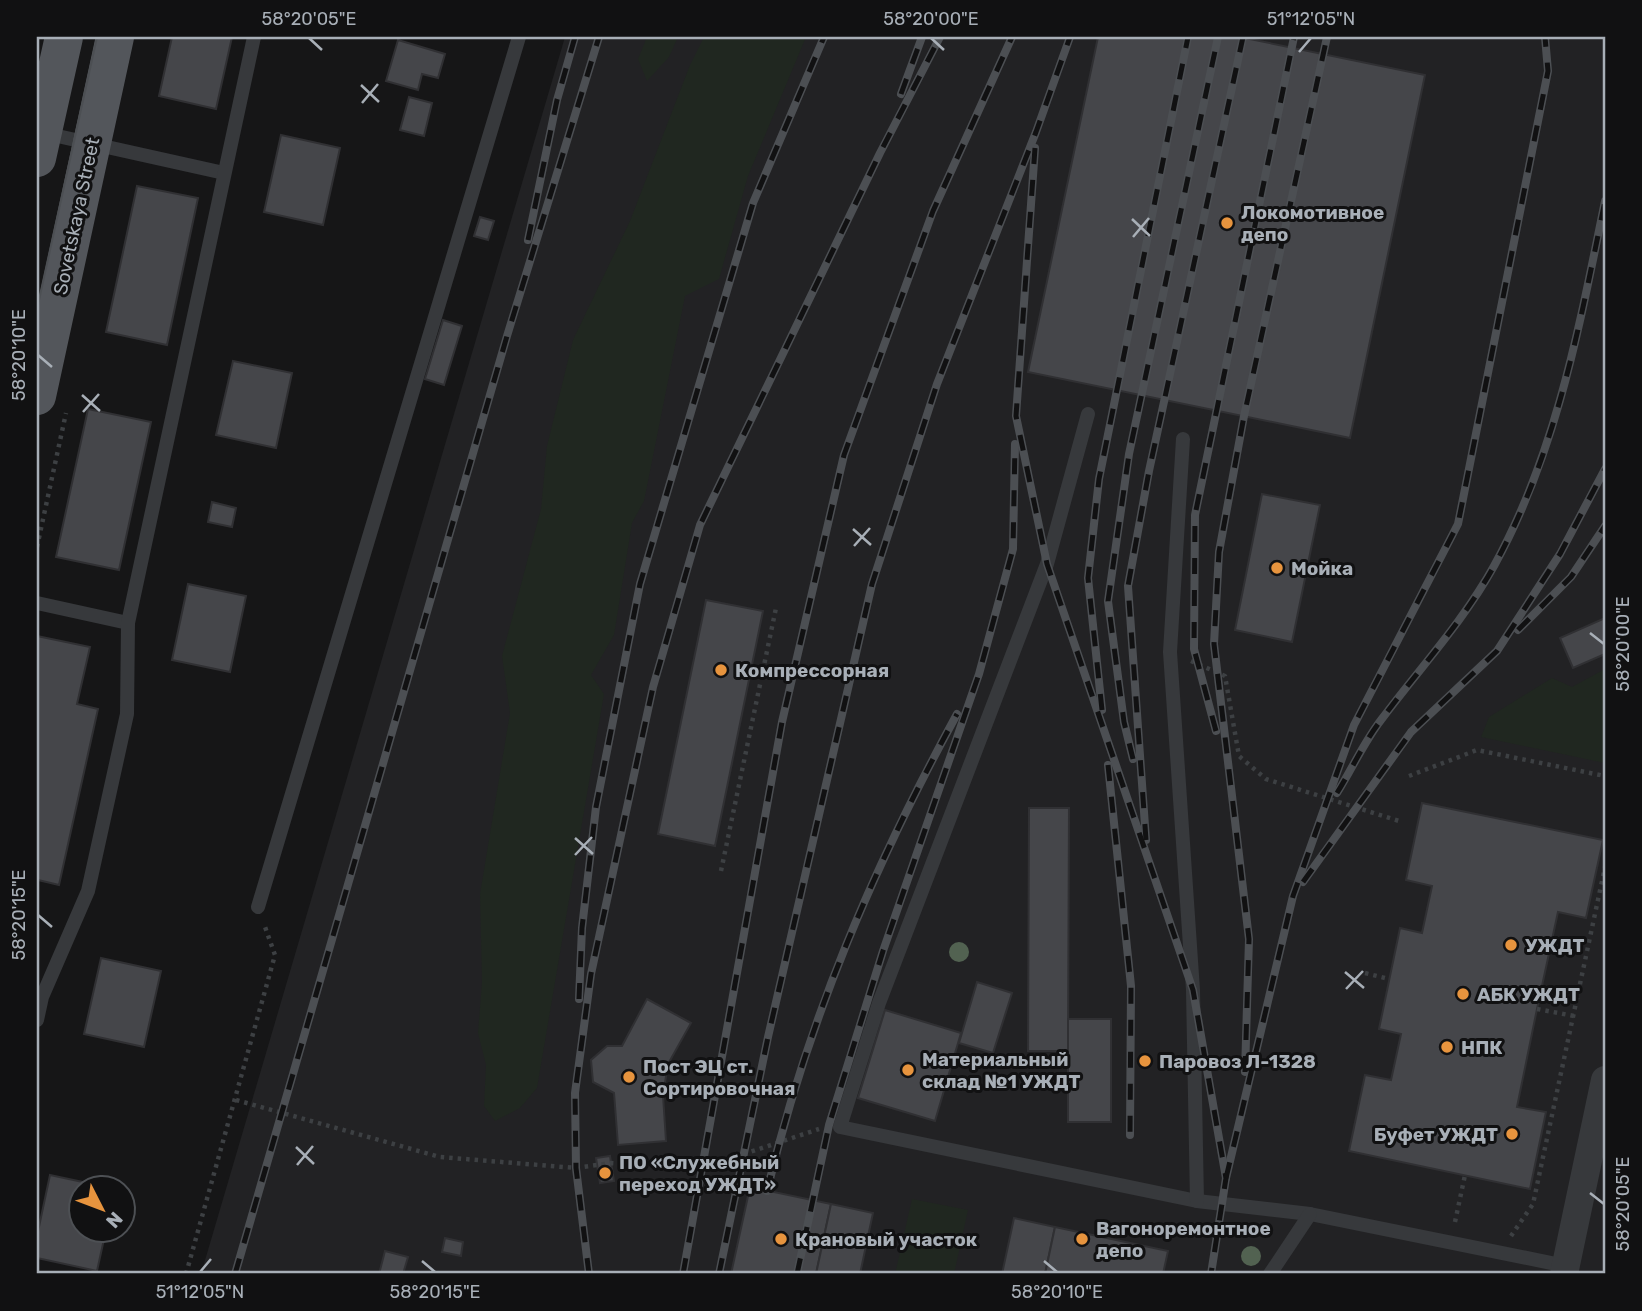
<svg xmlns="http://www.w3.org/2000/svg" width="1642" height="1311" viewBox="0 0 1642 1311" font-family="Rubik,sans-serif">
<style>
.built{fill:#222224}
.green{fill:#202720}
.building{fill:#45464a;stroke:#303033;stroke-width:2}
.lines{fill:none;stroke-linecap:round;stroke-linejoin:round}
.path{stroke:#3d4043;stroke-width:4.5;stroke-dasharray:3.5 5;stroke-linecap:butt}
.lane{stroke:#37393c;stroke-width:14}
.street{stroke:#37393c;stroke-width:28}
.primary{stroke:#53565b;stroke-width:38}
.tram{stroke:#4c4f53;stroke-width:2}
.rail-casing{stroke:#4c4f53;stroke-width:8}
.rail{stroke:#111112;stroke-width:5;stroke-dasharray:16;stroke-linecap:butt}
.tree{fill:#526251}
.ticks{fill:none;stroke:#a8afb7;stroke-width:2.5}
.poi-dot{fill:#e7943e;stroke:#111112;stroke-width:2.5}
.labels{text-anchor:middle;stroke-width:6;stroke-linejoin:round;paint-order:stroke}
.poi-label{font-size:19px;font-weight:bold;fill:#a8afb7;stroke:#111112;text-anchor:start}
.street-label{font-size:19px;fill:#a8afb7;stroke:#111112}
.neatline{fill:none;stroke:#a8afb7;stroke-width:2.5}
.ticks-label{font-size:18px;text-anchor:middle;fill:#a8afb7}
</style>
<rect width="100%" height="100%" fill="#161617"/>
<!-- built -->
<polygon class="built" points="565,37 1605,37 1605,1274 201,1274"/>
<!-- green -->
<g class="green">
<polygon points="647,37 678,37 669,57 647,81 638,59"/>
<polygon points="704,37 806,37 748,176 719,279 685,296 644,501 632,523 614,635 591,675 604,694 537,1088 520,1108 495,1121 484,1106 486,1065 478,1033 482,982 480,894 510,713 502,656 541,509 547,446 573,340 630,221 690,65"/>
<polygon points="1605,669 1605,763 1481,737 1489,717 1552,678 1572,687"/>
<polygon points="912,1199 968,1210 954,1274 895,1274"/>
</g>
<!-- building -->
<g class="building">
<polygon points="172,37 232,37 216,109 159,96"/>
<polygon points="1098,37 1240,37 1425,75 1350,438 1028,372"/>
<polygon points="398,40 445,54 438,78 422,74 418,90 386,81"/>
<polygon points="409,97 432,103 424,136 400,130"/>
<polygon points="281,135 340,148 323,225 264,212"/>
<polygon points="137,186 198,198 167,345 106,332"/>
<polygon points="480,217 494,221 488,240 474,236"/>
<polygon points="443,320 462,326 444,385 425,379"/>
<polygon points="233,361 292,373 276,448 216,435"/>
<polygon points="88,409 151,422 119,570 56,557"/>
<polygon points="1262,494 1320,505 1292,642 1235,630"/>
<polygon points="212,502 236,508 232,527 208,522"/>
<polygon points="188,584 246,596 230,672 172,660"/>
<polygon points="706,600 763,611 715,846 658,834"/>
<polygon points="1605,618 1605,654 1573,668 1560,638"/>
<polygon points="37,636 90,647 77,704 98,709 59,885 38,880 37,884"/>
<polygon points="1422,803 1603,840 1586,918 1558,912 1537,1009 1517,1107 1546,1112 1530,1189 1349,1151 1365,1075 1391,1080 1401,1034 1379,1029 1400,928 1422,933 1432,886 1406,880"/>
<polygon points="1029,808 1069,808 1068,1051 1028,1051"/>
<polygon points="101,958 161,971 144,1047 84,1034"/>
<polygon points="977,982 1012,993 993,1053 959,1043"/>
<polygon points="647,999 691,1023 668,1064 663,1095 666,1141 618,1145 614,1093 593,1082 591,1060 607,1046 622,1046"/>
<polygon points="885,1010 961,1033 935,1121 858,1098"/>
<rect x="1068" y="1019" width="43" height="103"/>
<polygon points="610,1156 614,1181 600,1183 596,1158"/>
<polygon points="50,1175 111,1188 80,1188 80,1230 106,1230 97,1271 37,1258 37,1236"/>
<polygon points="750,1187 831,1204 816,1274 731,1274"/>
<polygon points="831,1204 873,1213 860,1274 816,1274"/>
<polygon points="1014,1218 1055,1227 1045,1274 1002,1274"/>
<polygon points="1055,1227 1168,1251 1163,1274 1045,1274"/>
<polygon points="445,1238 463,1242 461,1256 442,1252"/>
<polygon points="385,1251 408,1257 403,1274 379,1274"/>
</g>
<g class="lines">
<!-- path -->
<g class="path">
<polyline points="37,547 66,413"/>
<polyline points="1191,661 1225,676 1239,756 1266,779 1399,821"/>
<polyline points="1409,776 1477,750 1605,776"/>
<polyline points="721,871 776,608"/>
<polyline points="1365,973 1389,979"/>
<polyline points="1537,1009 1574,1016"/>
<polyline points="236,1100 440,1157 576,1168 611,1163 702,1168 819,1129"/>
<polyline points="1455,1222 1465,1175"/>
<polyline points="1511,1236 1533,1204 1605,867"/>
<polyline points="186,1274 275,955 264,924"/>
</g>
<!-- lane -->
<g class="lane">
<polyline points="44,133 224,173"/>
<polyline points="1088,414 1047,564 879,1003 840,1127 1197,1201 1310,1214 1566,1266"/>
<polyline points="1183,439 1170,652 1193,990 1197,1201"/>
<polyline points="37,603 128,623"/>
<polyline points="258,907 519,37"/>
<polyline points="37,1020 42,997 88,891 127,714 128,623 254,37"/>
<polyline points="1270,1274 1310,1214"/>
</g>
<!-- street -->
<polyline class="street" points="1564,1274 1605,1080"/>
<!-- primary -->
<g class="primary">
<polyline points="37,158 64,37"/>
<polyline points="37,396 115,37"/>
</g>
<!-- tram -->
<polyline class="tram" points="37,309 97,37"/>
<defs>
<g id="rail">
<polyline points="901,94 922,37"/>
<polyline points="1035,148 1016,416 1047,564 1193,990 1226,1178 1211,1274"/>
<polyline points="528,240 557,100 575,37"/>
<polyline points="1518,630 1571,577 1605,526"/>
<polyline points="1102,710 1088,578 1099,479 1188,37"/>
<polyline points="1216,731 1194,649 1195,515 1294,37"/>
<polyline points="1133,759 1124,722 1108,601 1129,454 1218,37"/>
<polyline points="1108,765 1131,986 1130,1135"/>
<path d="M1337,793C1352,769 1364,742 1381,720C1419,669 1463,622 1494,566C1557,451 1579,328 1605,201"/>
<polyline points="1146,840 1128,586 1149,471 1243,37"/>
<polyline points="1303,882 1411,732 1497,651 1560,554 1605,469"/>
<polyline points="579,999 582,928 596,807 640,584 753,203 824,37"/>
<polyline points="1245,1072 1249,939 1214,644 1219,552 1244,416 1327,37"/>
<polyline points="1226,1178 1293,896 1354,725 1458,524 1548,71 1545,37"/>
<path d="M767,1191C808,1019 873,868 957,714"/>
<polyline points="235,1274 507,336 599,37"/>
<polyline points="589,1274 576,1168 575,1093 591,974 653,687 700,525 880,153 940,37"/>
<polyline points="683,1274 782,722 844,455 933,211 1012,37"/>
<polyline points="719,1274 768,1037 872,584 937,384 1036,132 1070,37"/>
<polyline points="797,1274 829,1125 883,951 979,674 1013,549 1015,444"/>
</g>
</defs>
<!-- rail casing -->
<use href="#rail" class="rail-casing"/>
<!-- rail -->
<use href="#rail" class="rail"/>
</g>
<!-- trees -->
<g class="tree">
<circle cx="959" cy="952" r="10"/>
<circle cx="1251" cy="1256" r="10"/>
</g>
<!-- ticks -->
<path class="ticks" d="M309,38L322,50M931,38L944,50M1299,52L1311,38M361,85L379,102M362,103L378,84M1132,219L1150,236M1133,237L1149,218M38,355L52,367M82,395L100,411M83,412L99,394M853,529L871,545M854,546L870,528M1590,633L1604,644M575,838L593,854M575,855L592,837M38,915L52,927M1345,972L1364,988M1346,989L1363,971M296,1147L314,1164M297,1165L313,1146M1590,1193L1604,1204M422,1261L435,1272M1044,1261L1057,1272M200,1272L211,1259"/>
<!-- markers -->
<g class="poi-dot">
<circle cx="1227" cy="223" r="7"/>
<circle cx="1277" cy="568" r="7"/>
<circle cx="721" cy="670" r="7"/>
<circle cx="1511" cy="945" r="7"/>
<circle cx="1463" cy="994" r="7"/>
<circle cx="1447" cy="1047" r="7"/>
<circle cx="1145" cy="1061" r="7"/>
<circle cx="908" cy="1070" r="7"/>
<circle cx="629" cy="1077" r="7"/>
<circle cx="1512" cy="1134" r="7"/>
<circle cx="605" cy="1173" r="7"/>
<circle cx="781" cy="1239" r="7"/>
<circle cx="1082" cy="1239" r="7"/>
</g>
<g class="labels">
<!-- poi labels -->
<g class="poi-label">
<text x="1241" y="219">Локомотивное<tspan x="1241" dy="22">депо</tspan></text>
<text x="1291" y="575">Мойка</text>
<text x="735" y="677">Компрессорная</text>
<text x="1525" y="952">УЖДТ</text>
<text x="1477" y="1001">АБК УЖДТ</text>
<text x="1461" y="1054">НПК</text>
<text x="922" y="1066">Материальный<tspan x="922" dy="22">склад №1 УЖДТ</tspan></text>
<text x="1159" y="1068">Паровоз Л-1328</text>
<text x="643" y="1073">Пост ЭЦ ст.<tspan x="643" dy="22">Сортировочная</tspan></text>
<text x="1498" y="1141" text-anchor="end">Буфет УЖДТ</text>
<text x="619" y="1169">ПО «Служебный<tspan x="619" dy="22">переход УЖДТ»</tspan></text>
<text x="1096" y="1235">Вагоноремонтное<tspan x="1096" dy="22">депо</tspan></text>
<text x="795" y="1246">Крановый участок</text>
</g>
<!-- street labels -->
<g class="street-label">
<text transform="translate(76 216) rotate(-78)" y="7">Sovetskaya Street</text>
</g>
</g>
<!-- border -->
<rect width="1642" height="1311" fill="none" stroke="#111112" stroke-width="77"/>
<!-- north arrow -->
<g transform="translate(102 1209) rotate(132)"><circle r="33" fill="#111112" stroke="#4d5054" stroke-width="2"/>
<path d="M0-5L12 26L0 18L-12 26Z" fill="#e7943e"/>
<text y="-10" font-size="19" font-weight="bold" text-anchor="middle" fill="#a8afb7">N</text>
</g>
<rect x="38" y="38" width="1566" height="1234" class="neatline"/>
<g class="ticks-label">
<text x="309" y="25">58°20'05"E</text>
<text x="931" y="25">58°20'00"E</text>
<text x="1311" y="25">51°12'05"N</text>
<text transform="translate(19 355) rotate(-90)" y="6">58°20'10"E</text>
<text transform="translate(1623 644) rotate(-90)" y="6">58°20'00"E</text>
<text transform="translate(19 915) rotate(-90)" y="6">58°20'15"E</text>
<text transform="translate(1623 1204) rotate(-90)" y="6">58°20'05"E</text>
<text x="200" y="1298">51°12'05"N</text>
<text x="435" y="1298">58°20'15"E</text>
<text x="1057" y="1298">58°20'10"E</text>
</g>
</svg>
